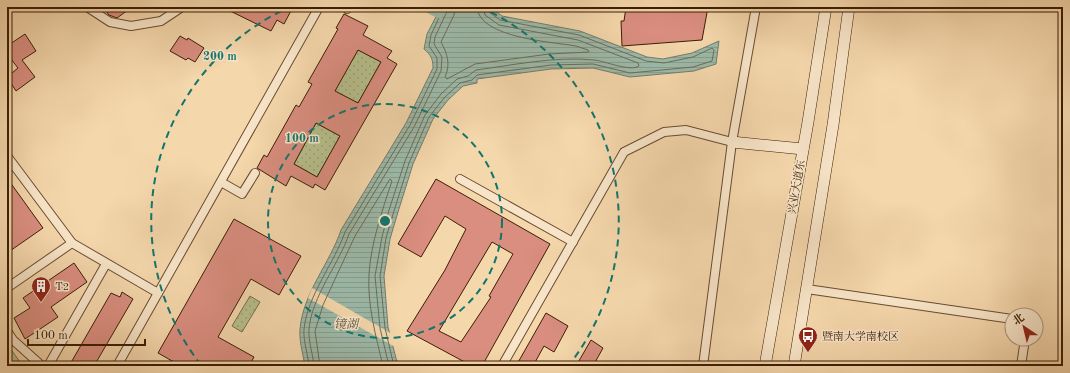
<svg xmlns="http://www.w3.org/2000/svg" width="1070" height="373" viewBox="0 0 1070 373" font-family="'Old Standard TT','Noto Serif SC',serif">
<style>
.grass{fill:url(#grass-dots);stroke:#796e49}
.garden{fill:#b7bf8d;stroke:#796e49}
.water{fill:url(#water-rules);stroke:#757c68}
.pier{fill:#f5d7ac}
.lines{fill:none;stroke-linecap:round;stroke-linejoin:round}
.shore{stroke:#6c6c58;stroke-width:1}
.river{stroke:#9cbaaa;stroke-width:14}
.building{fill:#da8e80;stroke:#3b1e05;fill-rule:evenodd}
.street-casing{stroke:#6a4c2f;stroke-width:10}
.secondary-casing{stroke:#3b1e05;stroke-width:12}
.street{stroke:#f8e5c9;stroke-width:8}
.secondary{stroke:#f8e5c9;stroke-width:11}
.ring{fill:none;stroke:#0f766e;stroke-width:2;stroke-dasharray:7 5}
.labels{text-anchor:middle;stroke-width:3;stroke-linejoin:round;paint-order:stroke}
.street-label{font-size:11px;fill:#3b1e05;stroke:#f8e5c9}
.poi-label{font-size:11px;fill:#3b1e05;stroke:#f8e5c9;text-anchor:start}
.water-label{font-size:12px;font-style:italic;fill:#584d37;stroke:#f8e5c9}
.centre{fill:#0f766e;stroke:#f8e5c9;stroke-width:2}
.ring-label{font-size:12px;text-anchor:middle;font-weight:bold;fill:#0f766e;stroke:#f8e5c9;stroke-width:3;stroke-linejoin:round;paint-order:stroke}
</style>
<defs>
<pattern id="grass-dots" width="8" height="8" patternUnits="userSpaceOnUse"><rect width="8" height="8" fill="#b7bf8d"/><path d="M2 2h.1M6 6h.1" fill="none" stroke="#9ea478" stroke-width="1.8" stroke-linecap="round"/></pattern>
<pattern id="water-rules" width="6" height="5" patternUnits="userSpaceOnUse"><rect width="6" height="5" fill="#9cbaaa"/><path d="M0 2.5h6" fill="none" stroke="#879f91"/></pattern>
</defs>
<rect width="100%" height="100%" fill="#f5d7ac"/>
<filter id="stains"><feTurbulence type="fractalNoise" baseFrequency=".005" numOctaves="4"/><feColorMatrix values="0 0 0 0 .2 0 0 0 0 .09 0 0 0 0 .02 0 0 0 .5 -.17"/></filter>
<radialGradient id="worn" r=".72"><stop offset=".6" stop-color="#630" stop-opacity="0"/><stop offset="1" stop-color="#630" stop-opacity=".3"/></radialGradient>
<!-- grass -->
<g class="grass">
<polygon points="358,50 381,62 358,103 335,91"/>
<polygon points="316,123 340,136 317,177 294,164"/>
<polygon points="250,296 260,302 242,332 232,326"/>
</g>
<!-- garden -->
<polygon class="garden" points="7,344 23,366 7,366"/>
<!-- water -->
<path class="water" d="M441,7H490L502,16L580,31L647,57L663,59L692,53L719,41L716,64L694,71L630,77L593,68L551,69L477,79V83L463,86L448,100L433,119L413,164L398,212L390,239L384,276L388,327L398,366H305C303,354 299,341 300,329C303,293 330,263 341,230L406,123L433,68C433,59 431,55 424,49L427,34Z"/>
<!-- pier -->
<polygon class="pier" points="312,288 392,334 395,347 308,298"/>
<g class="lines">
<!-- shore -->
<g class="shore">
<path d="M455,7L454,15L441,42C447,53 451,64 445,77L447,79L475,64L549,54L589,52L588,50L576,46C553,42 478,38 477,7"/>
<path d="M309,366C308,354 303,341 304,329C308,294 334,264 345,232L410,125L437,69V58L429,46L431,35L444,7"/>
<path d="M314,366C313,354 308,341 309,329C312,296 339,264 349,234L414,127L441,71L442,57L434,44L435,37L449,7"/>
<path d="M320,366L315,331L323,305L355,236L390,179L392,181C382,211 371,243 369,274C367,304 376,337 383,366"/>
<path d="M389,366L380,328L375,276L382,237L389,210L405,161L425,115L441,94L457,79L468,76L476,70C514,65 555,56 594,60C605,61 630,72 639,66L638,63L578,40L499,25L485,15L483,7"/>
<polyline points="394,366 385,328 380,276 386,238 394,211 409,163 429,117 444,98 460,83 472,80 477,75 551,65 593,64 630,73 693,67 712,61 714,50 712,48 693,57 664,63 646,61 579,35 500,20 489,12 488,7"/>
</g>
<!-- river -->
<polyline class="river" points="431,7 439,11"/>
</g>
<!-- building -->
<g class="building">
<polygon points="103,7 132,7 117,18 109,15"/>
<polygon points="222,7 293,7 284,24 277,20 271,31"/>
<polygon points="626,7 708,7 702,40 622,46 621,21 624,21"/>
<path d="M344,14L368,26L363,35L392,51L387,58L397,64L325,190L315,184L313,188L291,176L286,186L257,168L264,155L267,157L296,105L299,107L312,84L308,82L338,29L336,28ZM358,50L381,62L358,103L335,91ZM316,123L340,136L317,177L294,164Z"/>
<polygon points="25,34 36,51 22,60 35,77 16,91 7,77 18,68 7,54 7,46"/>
<polygon points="180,36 187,40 188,38 204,48 195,62 188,58 186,60 170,51"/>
<polygon points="7,178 43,228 7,253 7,226 11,223 7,217"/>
<path d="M436,179L550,244L482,366H472L407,331L445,270L466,229L445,216L421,257L398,244ZM492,242L513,254L489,296L491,297L461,342L439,331Z"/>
<polygon points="234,219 301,256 279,295 251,279 218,337 254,357 249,366 181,366 158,353"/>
<polygon points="74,263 87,282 51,307 58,317 25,339 14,318 30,308 23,298"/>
<polygon points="122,292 133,299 94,366 69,366 111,293 120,297"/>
<polygon points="546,313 568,326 554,352 544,346 533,366 516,366"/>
<polygon points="591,340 603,348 593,366 576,366"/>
</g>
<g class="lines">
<defs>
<g id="street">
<polyline points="87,7 110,22 131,26 161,21 182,7"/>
<polyline points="347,9 348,7"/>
<polyline points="7,156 72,243 158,293"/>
<polyline points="460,179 573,242"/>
<polyline points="221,182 242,194 255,173"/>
<polyline points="7,288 72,243"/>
<polyline points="807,289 1012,319"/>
<polyline points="7,331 13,340 42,366"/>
<polyline points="48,366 106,264"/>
<polyline points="117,366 319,7"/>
<polyline points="502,366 624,152 664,132 686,130 732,142"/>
<polyline points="703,366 732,142 756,7"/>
<polyline points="1021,366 1025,339"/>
</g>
<g id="secondary">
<polyline points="732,142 803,149"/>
<polyline points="765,366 808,122 826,7"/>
<polyline points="794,366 833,125 849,7"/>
</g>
</defs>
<!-- street casing -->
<use href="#street" class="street-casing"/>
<!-- secondary casing -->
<use href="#secondary" class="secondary-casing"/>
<!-- street -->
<use href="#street" class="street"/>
<!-- secondary -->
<use href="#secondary" class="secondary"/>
</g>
<!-- distance rings -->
<g class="ring">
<circle cx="385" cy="221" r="117"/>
<path d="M201 365A234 234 0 0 1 290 7M480 7A234 234 0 0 1 569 365"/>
</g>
<!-- icons -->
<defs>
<symbol id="building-pin" viewBox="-11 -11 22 30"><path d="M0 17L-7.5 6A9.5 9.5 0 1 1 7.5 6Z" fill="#8f2418" stroke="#f8e5c9"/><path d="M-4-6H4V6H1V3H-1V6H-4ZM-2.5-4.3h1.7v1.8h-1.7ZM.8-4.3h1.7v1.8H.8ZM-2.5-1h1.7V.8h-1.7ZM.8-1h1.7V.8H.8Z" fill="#fff"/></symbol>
<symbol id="bus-pin" viewBox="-11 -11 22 30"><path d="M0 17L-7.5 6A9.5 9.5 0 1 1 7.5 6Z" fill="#8f2418" stroke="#f8e5c9"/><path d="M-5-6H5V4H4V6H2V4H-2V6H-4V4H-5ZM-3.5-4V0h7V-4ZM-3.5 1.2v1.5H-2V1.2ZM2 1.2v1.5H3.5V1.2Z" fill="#fff"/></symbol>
</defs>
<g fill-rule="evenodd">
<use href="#building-pin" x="30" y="275" width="22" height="30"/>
<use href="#bus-pin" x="797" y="325" width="22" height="30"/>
</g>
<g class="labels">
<!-- street labels -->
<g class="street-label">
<text transform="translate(796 187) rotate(-80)" y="4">兴业大道东</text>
</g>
<!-- poi labels -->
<g class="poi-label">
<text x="55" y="290">T2</text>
<text x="822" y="340">暨南大学南校区</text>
</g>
<!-- water labels -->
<g class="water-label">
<text x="346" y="328">镜湖</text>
</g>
</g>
<circle cx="385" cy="221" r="6" class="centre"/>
<g class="ring-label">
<text x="220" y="60">200 m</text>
<text x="302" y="142">100 m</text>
</g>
<!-- margin -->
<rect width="1070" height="373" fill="none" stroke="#f5d7ac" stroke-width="24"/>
<rect x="8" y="8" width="1054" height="357" fill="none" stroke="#3b1e05" stroke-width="2"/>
<rect x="12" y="12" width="1046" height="349" fill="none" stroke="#3b1e05"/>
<!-- north arrow -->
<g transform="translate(1024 327) rotate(325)"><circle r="19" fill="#f8e5c9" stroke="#ac957b"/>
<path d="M0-3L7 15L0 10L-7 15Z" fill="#8f2418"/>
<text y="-6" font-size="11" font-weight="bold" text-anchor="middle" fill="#3b1e05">北</text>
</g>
<!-- scale -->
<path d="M28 339v6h117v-6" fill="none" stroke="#3b1e05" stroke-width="2"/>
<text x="34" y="339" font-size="12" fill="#3b1e05" stroke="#f8e5c9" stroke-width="3" paint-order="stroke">100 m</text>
<rect width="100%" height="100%" filter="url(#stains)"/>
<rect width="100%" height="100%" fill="url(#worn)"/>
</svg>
